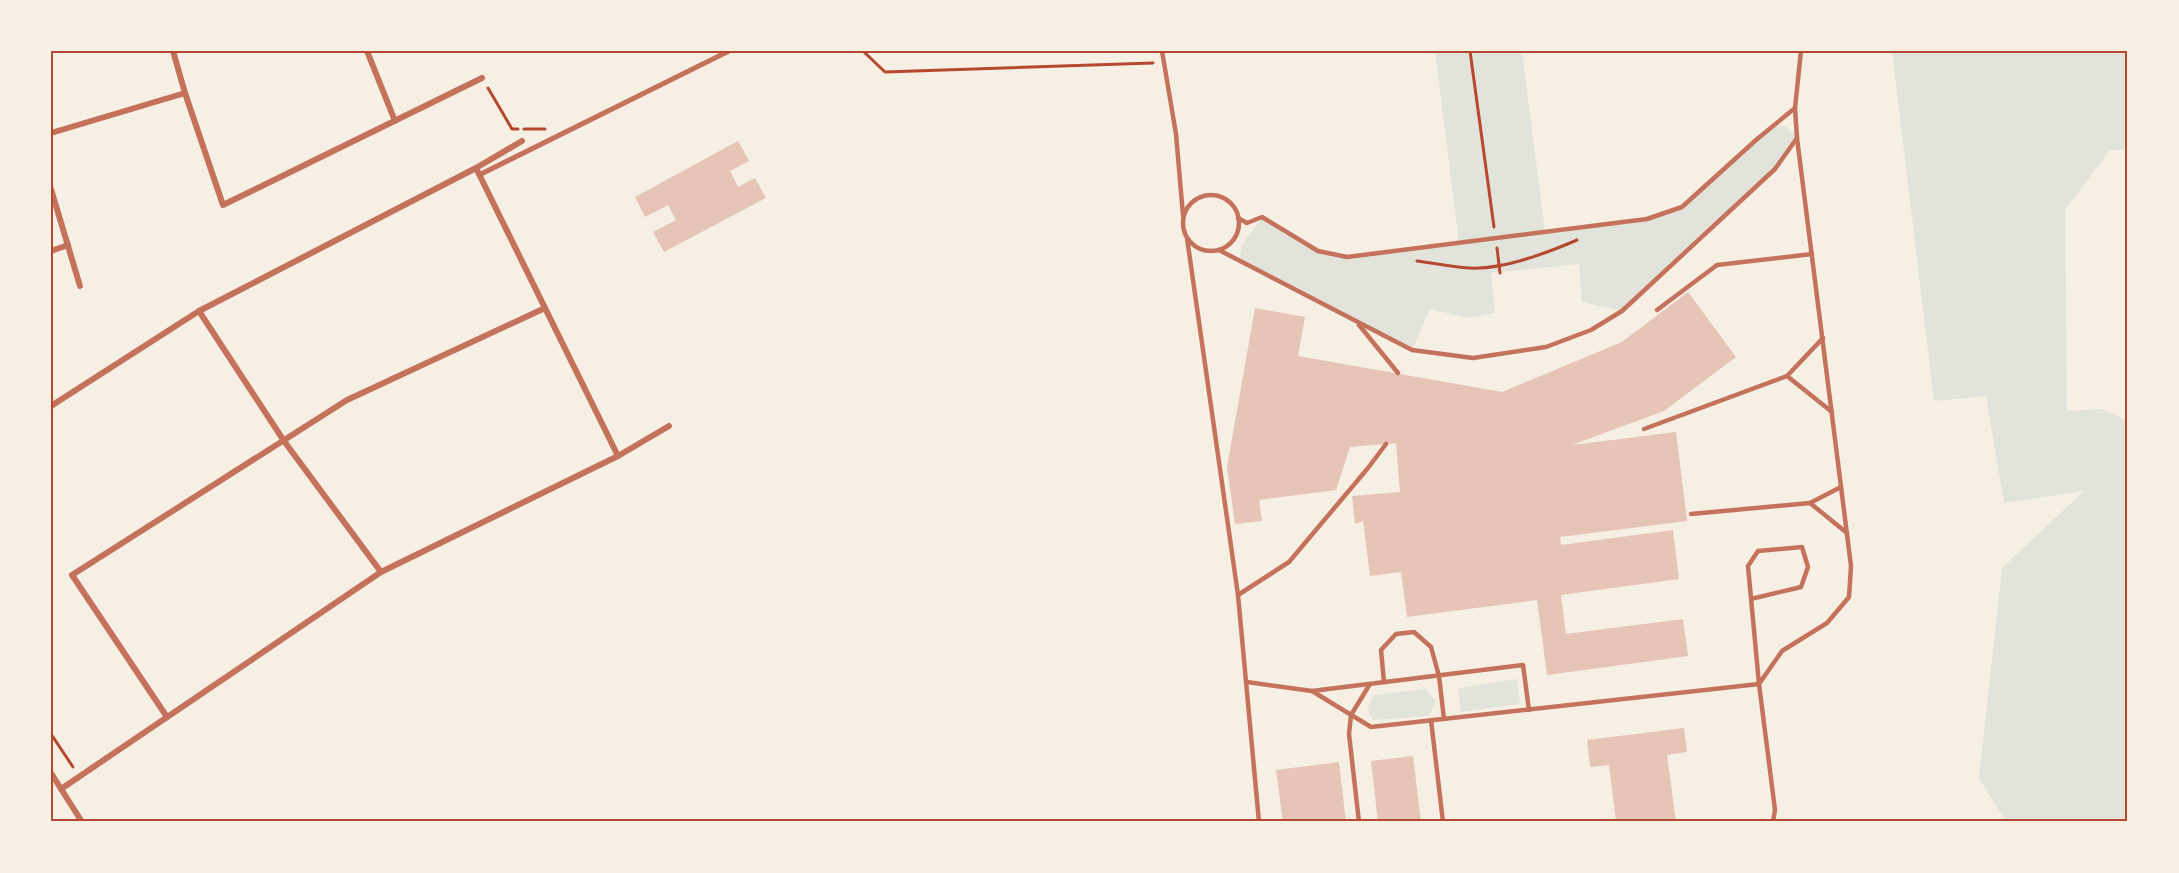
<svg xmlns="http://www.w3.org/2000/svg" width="2179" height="873" viewBox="0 0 2179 873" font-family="Helvetica,sans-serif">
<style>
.green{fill:#e2e4dc}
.building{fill:#e6c5b7}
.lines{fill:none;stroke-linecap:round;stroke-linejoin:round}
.path{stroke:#b5482f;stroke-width:3}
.service{stroke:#c5725c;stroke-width:4.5}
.pedestrian{stroke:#c5725c;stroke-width:5}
.minor{stroke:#c5725c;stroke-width:6}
.neatline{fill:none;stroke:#b5482f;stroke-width:2}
</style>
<rect width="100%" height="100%" fill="#f6efe4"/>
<!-- green -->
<g class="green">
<polygon points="1435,51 1522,51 1545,232 1647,219 1682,207 1771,127 1785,126 1797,138 1775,169 1622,311 1582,302 1579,264 1491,273 1495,313 1468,318 1430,309 1412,350 1239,260 1242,245 1262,217 1318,251 1347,257 1459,243"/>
<polygon points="1892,51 2128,51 2128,150 2110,150 2065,210 2067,411 2102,409 2128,421 2128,822 2006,822 1979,778 2002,568 2084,491 2004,503 1986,396 1934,401"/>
<polygon points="1517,679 1520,704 1461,712 1458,688"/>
<polygon points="1426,689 1436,701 1429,716 1373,720 1367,709 1374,695"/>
</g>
<!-- building -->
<g class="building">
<polygon points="738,141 749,161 730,171 738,187 755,178 766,198 664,252 653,232 676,220 668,205 645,217 635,197"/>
<polygon points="1688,292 1736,357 1664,411 1572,445 1676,432 1687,521 1560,537 1561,545 1673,530 1679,579 1561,595 1566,634 1683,619 1688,656 1547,675 1537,600 1407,617 1401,572 1370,576 1363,521 1355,524 1352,496 1400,492 1396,443 1350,447 1336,490 1259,500 1262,521 1235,524 1227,467 1255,308 1305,317 1298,356 1502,392 1622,342"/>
<polygon points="1684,728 1687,752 1667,755 1676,822 1616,822 1609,765 1590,767 1587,740"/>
<polygon points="1413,756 1421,822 1378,822 1371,761"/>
<polygon points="1339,762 1346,822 1283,822 1276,770"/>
</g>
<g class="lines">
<!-- path -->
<g class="path">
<polyline points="863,51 885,72 1153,63"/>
<polyline points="1470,51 1494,227"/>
<polyline points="488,88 512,129 518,129"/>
<polyline points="524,129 545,129"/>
<polyline points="1497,248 1500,273"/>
<path d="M1417,261C1434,263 1452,267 1469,268C1502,270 1547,253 1577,240"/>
<polyline points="51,734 73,767"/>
</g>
<!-- service -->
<g class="service">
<polyline points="1162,51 1176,134 1183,215"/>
<circle cx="1211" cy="223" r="28"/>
<polyline points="1238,218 1247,223 1262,217 1318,251 1347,257 1647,219 1682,207 1756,140 1795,108"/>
<polyline points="1187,238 1238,595 1259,822"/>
<polyline points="1219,250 1412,350 1473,358 1546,347 1591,330 1622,311 1775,169 1797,138"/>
<polyline points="1657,310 1717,265 1812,254"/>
<polyline points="1359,325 1398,373"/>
<polyline points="1787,376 1823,338"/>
<polyline points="1644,429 1787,376 1832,412"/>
<polyline points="1810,503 1841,487"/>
<polyline points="1691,514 1810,503 1847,533"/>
<polyline points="1238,595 1289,562 1368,468 1386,444"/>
<polyline points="1751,599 1801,587 1808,567 1802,547 1758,551 1748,566 1759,684 1775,810 1773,822"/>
<polyline points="1247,682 1312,691 1523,665 1529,710"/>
<polyline points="1384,682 1381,650 1396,634 1414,632 1431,647 1439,676 1444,719"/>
<polyline points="1312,691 1371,727 1759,684 1782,651 1827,623 1849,597 1851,566 1797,138 1795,108 1801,51"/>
<polyline points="1431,720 1443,822"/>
<polyline points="1359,822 1349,734 1351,715 1370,684"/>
</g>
<!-- pedestrian -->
<polyline class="pedestrian" points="479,175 729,51"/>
<!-- minor -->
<g class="minor">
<polyline points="173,51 185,93 223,205 482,78"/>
<polyline points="367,51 395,121"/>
<polyline points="51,133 185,93"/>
<polyline points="476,168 618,456"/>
<polyline points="51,189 80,286"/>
<polyline points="51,251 68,245"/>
<polyline points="199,311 284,441 381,572"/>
<polyline points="51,406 199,311 476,168 522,141"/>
<polyline points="167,717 72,575 347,400 545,308"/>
<polyline points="51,773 82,822"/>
<polyline points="61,789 381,572 618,456 669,426"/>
</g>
</g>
<!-- border -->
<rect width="2179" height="873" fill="none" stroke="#f6efe4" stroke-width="105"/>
<rect x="52" y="52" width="2074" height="768" class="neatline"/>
</svg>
